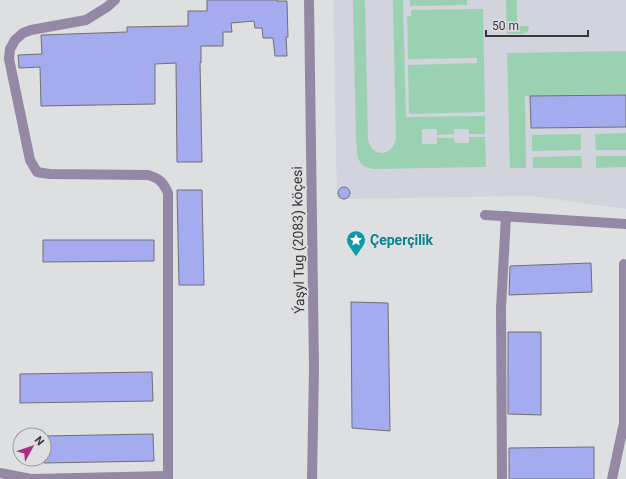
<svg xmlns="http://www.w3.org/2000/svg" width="626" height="479" viewBox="0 0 626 479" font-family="Roboto,sans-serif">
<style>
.built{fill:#d1d3dd}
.green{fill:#9ad2b1}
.building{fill:#a4abee;stroke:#707073}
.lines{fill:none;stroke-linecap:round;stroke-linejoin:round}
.minor{stroke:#9488a4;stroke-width:10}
.labels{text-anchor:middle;stroke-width:3.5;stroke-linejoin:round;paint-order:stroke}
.street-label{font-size:14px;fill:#383839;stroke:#dedfe1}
.culture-label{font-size:14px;font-weight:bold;fill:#0d838f;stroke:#dedfe1;text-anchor:start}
</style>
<rect width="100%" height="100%" fill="#dedfe1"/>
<!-- built -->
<polygon class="built" points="333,0 626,0 626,209 532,196 337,199"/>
<!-- green -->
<g class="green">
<path d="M353,0H365L368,140C372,158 392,157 396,139L393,0H403L406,117L485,116V134H469V129H454V134L437,135V129H422V144H437V138H454L455,143H469V137H485L486,167L373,169C355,166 358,154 356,140Z"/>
<polygon points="410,0 467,0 467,5 410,6"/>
<polygon points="506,0 517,0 517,26 529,26 528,31 523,34 507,34"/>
<polygon points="483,9 485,112 409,114 408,65 477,63 477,58 408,59 407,16 411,16 411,10"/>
<polygon points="626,51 626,94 525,96 526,168 510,168 507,53"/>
<polygon points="626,133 626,150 596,150 595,134"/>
<polygon points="581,134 581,150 532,151 532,135"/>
<polygon points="581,156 582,168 533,168 533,157"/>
<polygon points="596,156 626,156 626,167 596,168"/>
</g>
<!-- building -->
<g class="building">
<polygon points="207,0 277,0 277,1 287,1 288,37 286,37 287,56 275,56 273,38 263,38 262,28 255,28 254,21 231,23 232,32 223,32 223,46 201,46 201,63 200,63 202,162 177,162 176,63 155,64 155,104 41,106 40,67 19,68 18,55 42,54 41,35 127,32 127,27 188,26 188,11 207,11"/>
<polygon points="626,95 626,127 531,128 530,96"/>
<circle cx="344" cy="193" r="6"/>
<polygon points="177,190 202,190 204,285 179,285"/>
<polygon points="43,240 154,240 154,261 43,262"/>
<polygon points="591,263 592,292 509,295 510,266"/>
<polygon points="351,302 388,303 390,431 352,428"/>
<polygon points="508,332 541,332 541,415 508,414"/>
<polygon points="152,372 153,401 20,403 20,374"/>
<polygon points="153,434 154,461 44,463 44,436"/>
<polygon points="594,447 594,479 509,479 509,448"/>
</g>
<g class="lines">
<!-- minor -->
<g class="minor">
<path d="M115,0L107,7L86,20L31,30L23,33L15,40L10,49L9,59L30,160L37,172L49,174L148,175C159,178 163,182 168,193V479"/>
<polyline points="309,0 314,369 312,479"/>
<polyline points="485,215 626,224"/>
<polyline points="0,473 31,479 168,476"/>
<polyline points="502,479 501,308 506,216"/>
<polyline points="612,479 624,423 624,264"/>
</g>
</g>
<!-- icons -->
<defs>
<symbol id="sight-pin" viewBox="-11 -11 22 30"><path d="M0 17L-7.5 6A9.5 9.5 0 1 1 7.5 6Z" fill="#0f9aa8" stroke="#dedfe1"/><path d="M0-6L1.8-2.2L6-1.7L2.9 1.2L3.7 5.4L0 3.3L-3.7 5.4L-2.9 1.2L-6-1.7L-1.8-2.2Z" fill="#fff"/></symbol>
</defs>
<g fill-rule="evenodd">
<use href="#sight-pin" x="345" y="229" width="22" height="30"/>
</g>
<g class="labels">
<!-- street labels -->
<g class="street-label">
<text transform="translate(298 240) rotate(-91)" y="5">Ýaşyl Tug (2083) köçesi</text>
</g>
<!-- culture labels -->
<g class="culture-label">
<text x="370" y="245">Çeperçilik</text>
</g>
</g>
<!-- north arrow -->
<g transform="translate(32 447) rotate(50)"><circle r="19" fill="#dedfe1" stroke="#9c9c9e"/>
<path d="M0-3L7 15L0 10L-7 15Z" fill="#a72e84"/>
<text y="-6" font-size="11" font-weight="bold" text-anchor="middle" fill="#383839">N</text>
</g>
<!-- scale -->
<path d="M486 30v6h102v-6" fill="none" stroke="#383839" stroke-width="2"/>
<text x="492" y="30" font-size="12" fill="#383839" stroke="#dedfe1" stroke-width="3" paint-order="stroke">50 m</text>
</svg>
